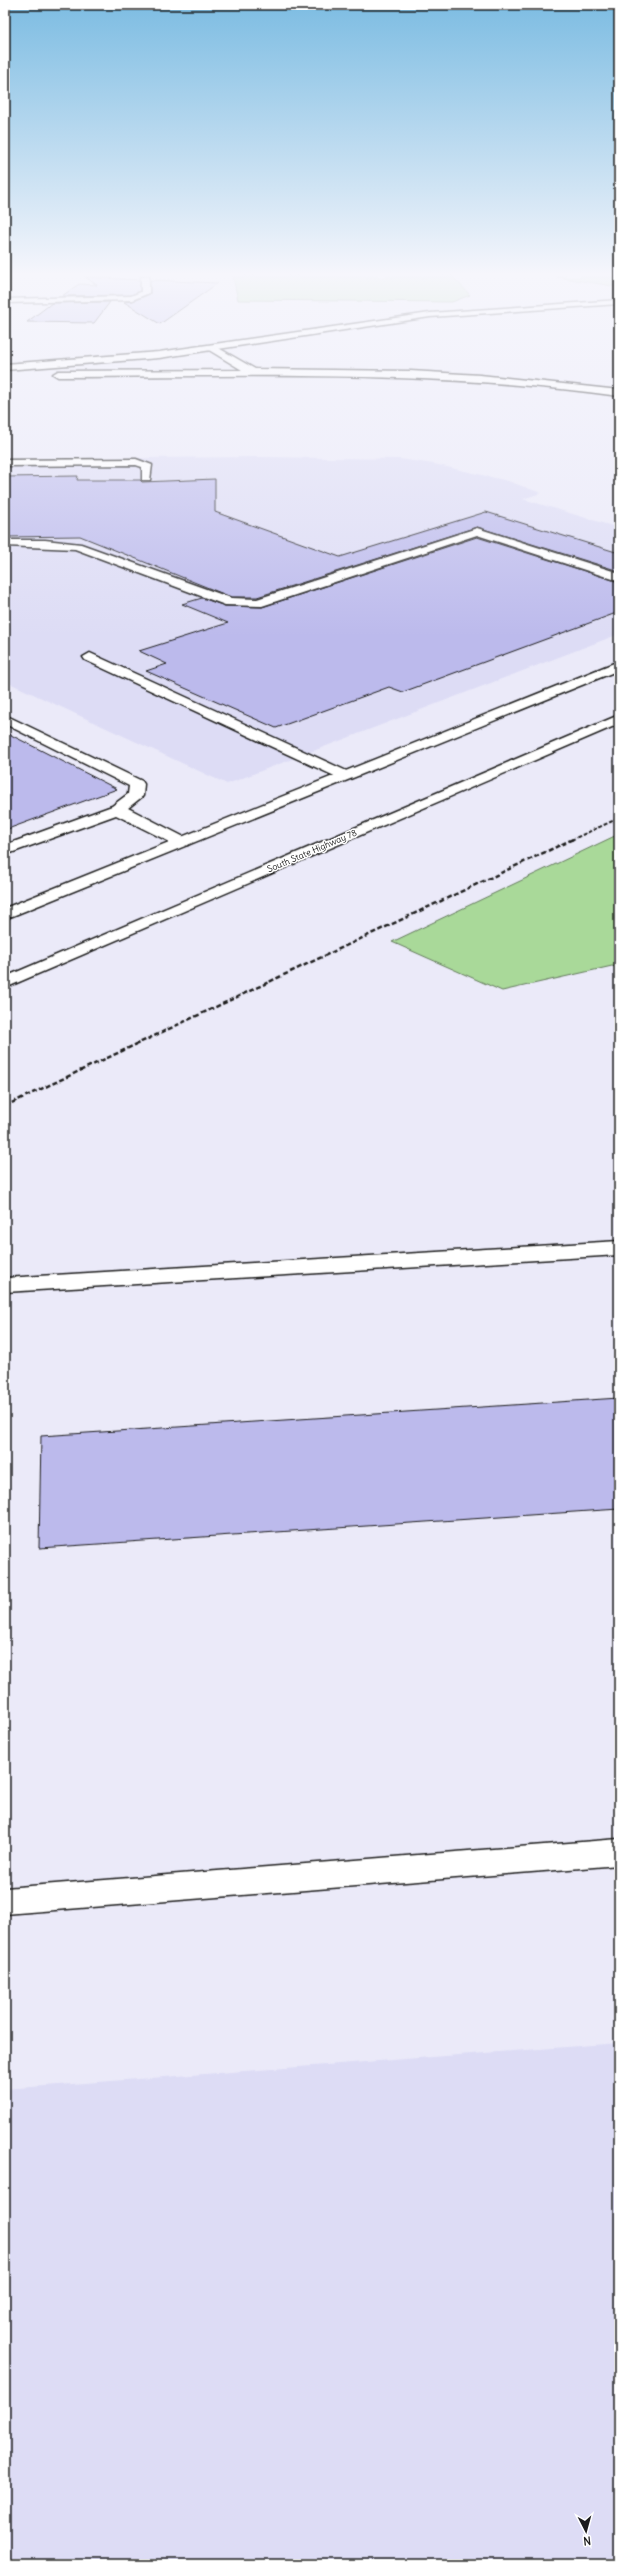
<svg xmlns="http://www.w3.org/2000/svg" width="624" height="2569" viewBox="0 0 624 2569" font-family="Delius,sans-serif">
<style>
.built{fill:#dddcf5}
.green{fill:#a9d999;stroke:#627a5a}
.building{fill:#bcbaec;stroke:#1c1c1c}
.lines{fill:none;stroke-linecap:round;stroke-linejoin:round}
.service-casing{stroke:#1c1c1c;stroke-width:3}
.minor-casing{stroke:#1c1c1c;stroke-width:3}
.secondary-casing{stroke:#1c1c1c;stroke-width:3}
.primary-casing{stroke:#1c1c1c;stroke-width:3}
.service{fill:#fff;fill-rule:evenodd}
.minor{fill:#fff;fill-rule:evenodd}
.secondary{fill:#fff;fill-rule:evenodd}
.primary{fill:#fff;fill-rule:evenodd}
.rail-far1{stroke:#1c1c1c;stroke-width:2;stroke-dasharray:4 2;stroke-linecap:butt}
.rail{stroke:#1c1c1c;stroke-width:2.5;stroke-dasharray:5 2.5;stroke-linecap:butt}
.labels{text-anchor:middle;stroke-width:3;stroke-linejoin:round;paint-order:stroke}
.far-street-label{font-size:9px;fill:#1c1c1c;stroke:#fff}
</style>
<rect width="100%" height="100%" fill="#ebeaf9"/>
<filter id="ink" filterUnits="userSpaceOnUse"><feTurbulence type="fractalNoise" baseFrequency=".025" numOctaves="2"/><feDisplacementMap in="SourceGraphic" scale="8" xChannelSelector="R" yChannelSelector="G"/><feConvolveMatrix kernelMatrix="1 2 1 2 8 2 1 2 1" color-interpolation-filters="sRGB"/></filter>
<g filter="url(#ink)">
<!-- built -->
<g class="built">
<polygon points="261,457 400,459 434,464 508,481 541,493 523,499 619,528 619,634 227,784 5,681 5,459"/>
<polygon points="619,2043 619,2564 5,2564 5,2089"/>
</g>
<!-- green -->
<g class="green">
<polygon points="233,277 453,277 470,295 452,302 238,300"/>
<polygon points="557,277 619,277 619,287"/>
<polygon points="619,834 619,968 612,966 502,991 392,942"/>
</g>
<!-- building -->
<g class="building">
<polygon points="85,277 140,280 140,291 131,295 62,296 79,284 97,285"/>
<polygon points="150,280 218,283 160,324 124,302 133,301 150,294"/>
<polygon points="110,302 94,323 27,322 52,303"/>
<polygon points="78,476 77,480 140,480 142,482 215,479 215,512 340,557 486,512 619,553 619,571 477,527 257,597 231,597 80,536 5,537 5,477"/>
<polygon points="477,537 619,582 619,612 403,692 389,687 276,728 146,671 167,664 139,651 228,623 182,604 202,598 225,606 262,607"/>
<polygon points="5,732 117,789 5,830"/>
<polygon points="619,1398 619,1509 39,1548 41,1436"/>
</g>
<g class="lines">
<defs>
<g id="service">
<polygon points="136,459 152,465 150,480 142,480 142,467 136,465 5,466 5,460"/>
<polygon points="477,528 619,573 619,581 477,535 262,606 225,605 75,549 5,546 5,540 45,540 81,544 231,598 257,599"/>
<polygon points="90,653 351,773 353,776 346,780 341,779 85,660 83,657"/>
<polygon points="5,715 142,781 144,784 143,796 128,808 188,839 190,842 188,845 176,845 116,815 5,855 5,845 112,806 128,794 129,786 5,724"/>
<polygon points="619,1241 619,1255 5,1292 5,1278"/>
<polygon points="619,1839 619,1865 5,1914 5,1888"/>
</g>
<g id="minor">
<polygon points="141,277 149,277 149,293 132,300 5,303 5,299 131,296 141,292"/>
<path d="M209,346H215L255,369L410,371L480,375L619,390V396C431,370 247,376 58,377L53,374L58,371L242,370L209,350Z"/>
</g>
<polygon id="secondary" points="619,300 619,304 430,317 159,358 5,370 5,364 159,352 430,313"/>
<g id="primary">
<polygon points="619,661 619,670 5,919 5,908"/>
<polygon points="619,715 619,724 5,988 5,977"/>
</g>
</defs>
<!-- service casing -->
<use href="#service" class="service-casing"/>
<!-- minor casing -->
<use href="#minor" class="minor-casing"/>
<!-- secondary casing -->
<use href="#secondary" class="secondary-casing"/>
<!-- primary casing -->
<use href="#primary" class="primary-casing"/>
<!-- service -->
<use href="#service" class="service"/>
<!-- minor -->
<use href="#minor" class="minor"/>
<!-- secondary -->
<use href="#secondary" class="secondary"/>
<!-- primary -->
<use href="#primary" class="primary"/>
<!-- rail-far1 -->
<polyline class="rail-far1" points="571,840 619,818"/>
<!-- rail -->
<polyline class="rail" points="5,1106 573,839"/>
</g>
</g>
<!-- sky -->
<linearGradient id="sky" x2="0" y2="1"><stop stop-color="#7cbce2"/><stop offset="0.43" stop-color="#f6f6fc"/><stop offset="1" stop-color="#f6f6fc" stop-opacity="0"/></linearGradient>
<rect width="624" height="637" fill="url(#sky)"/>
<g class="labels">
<!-- far-street labels -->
<g class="far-street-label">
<text transform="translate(312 851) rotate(-23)" y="3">South State Highway 78</text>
</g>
</g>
<!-- margin -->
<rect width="624" height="2569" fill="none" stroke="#fff" stroke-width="20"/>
<rect x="10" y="10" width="604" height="2549" fill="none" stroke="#1c1c1c" stroke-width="1.5" filter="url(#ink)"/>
<!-- north arrow -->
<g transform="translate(586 2531) rotate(174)" stroke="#ffffff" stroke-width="3" paint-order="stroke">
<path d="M0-3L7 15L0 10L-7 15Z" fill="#1c1c1c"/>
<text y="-6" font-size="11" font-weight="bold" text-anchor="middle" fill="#1c1c1c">N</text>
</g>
</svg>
